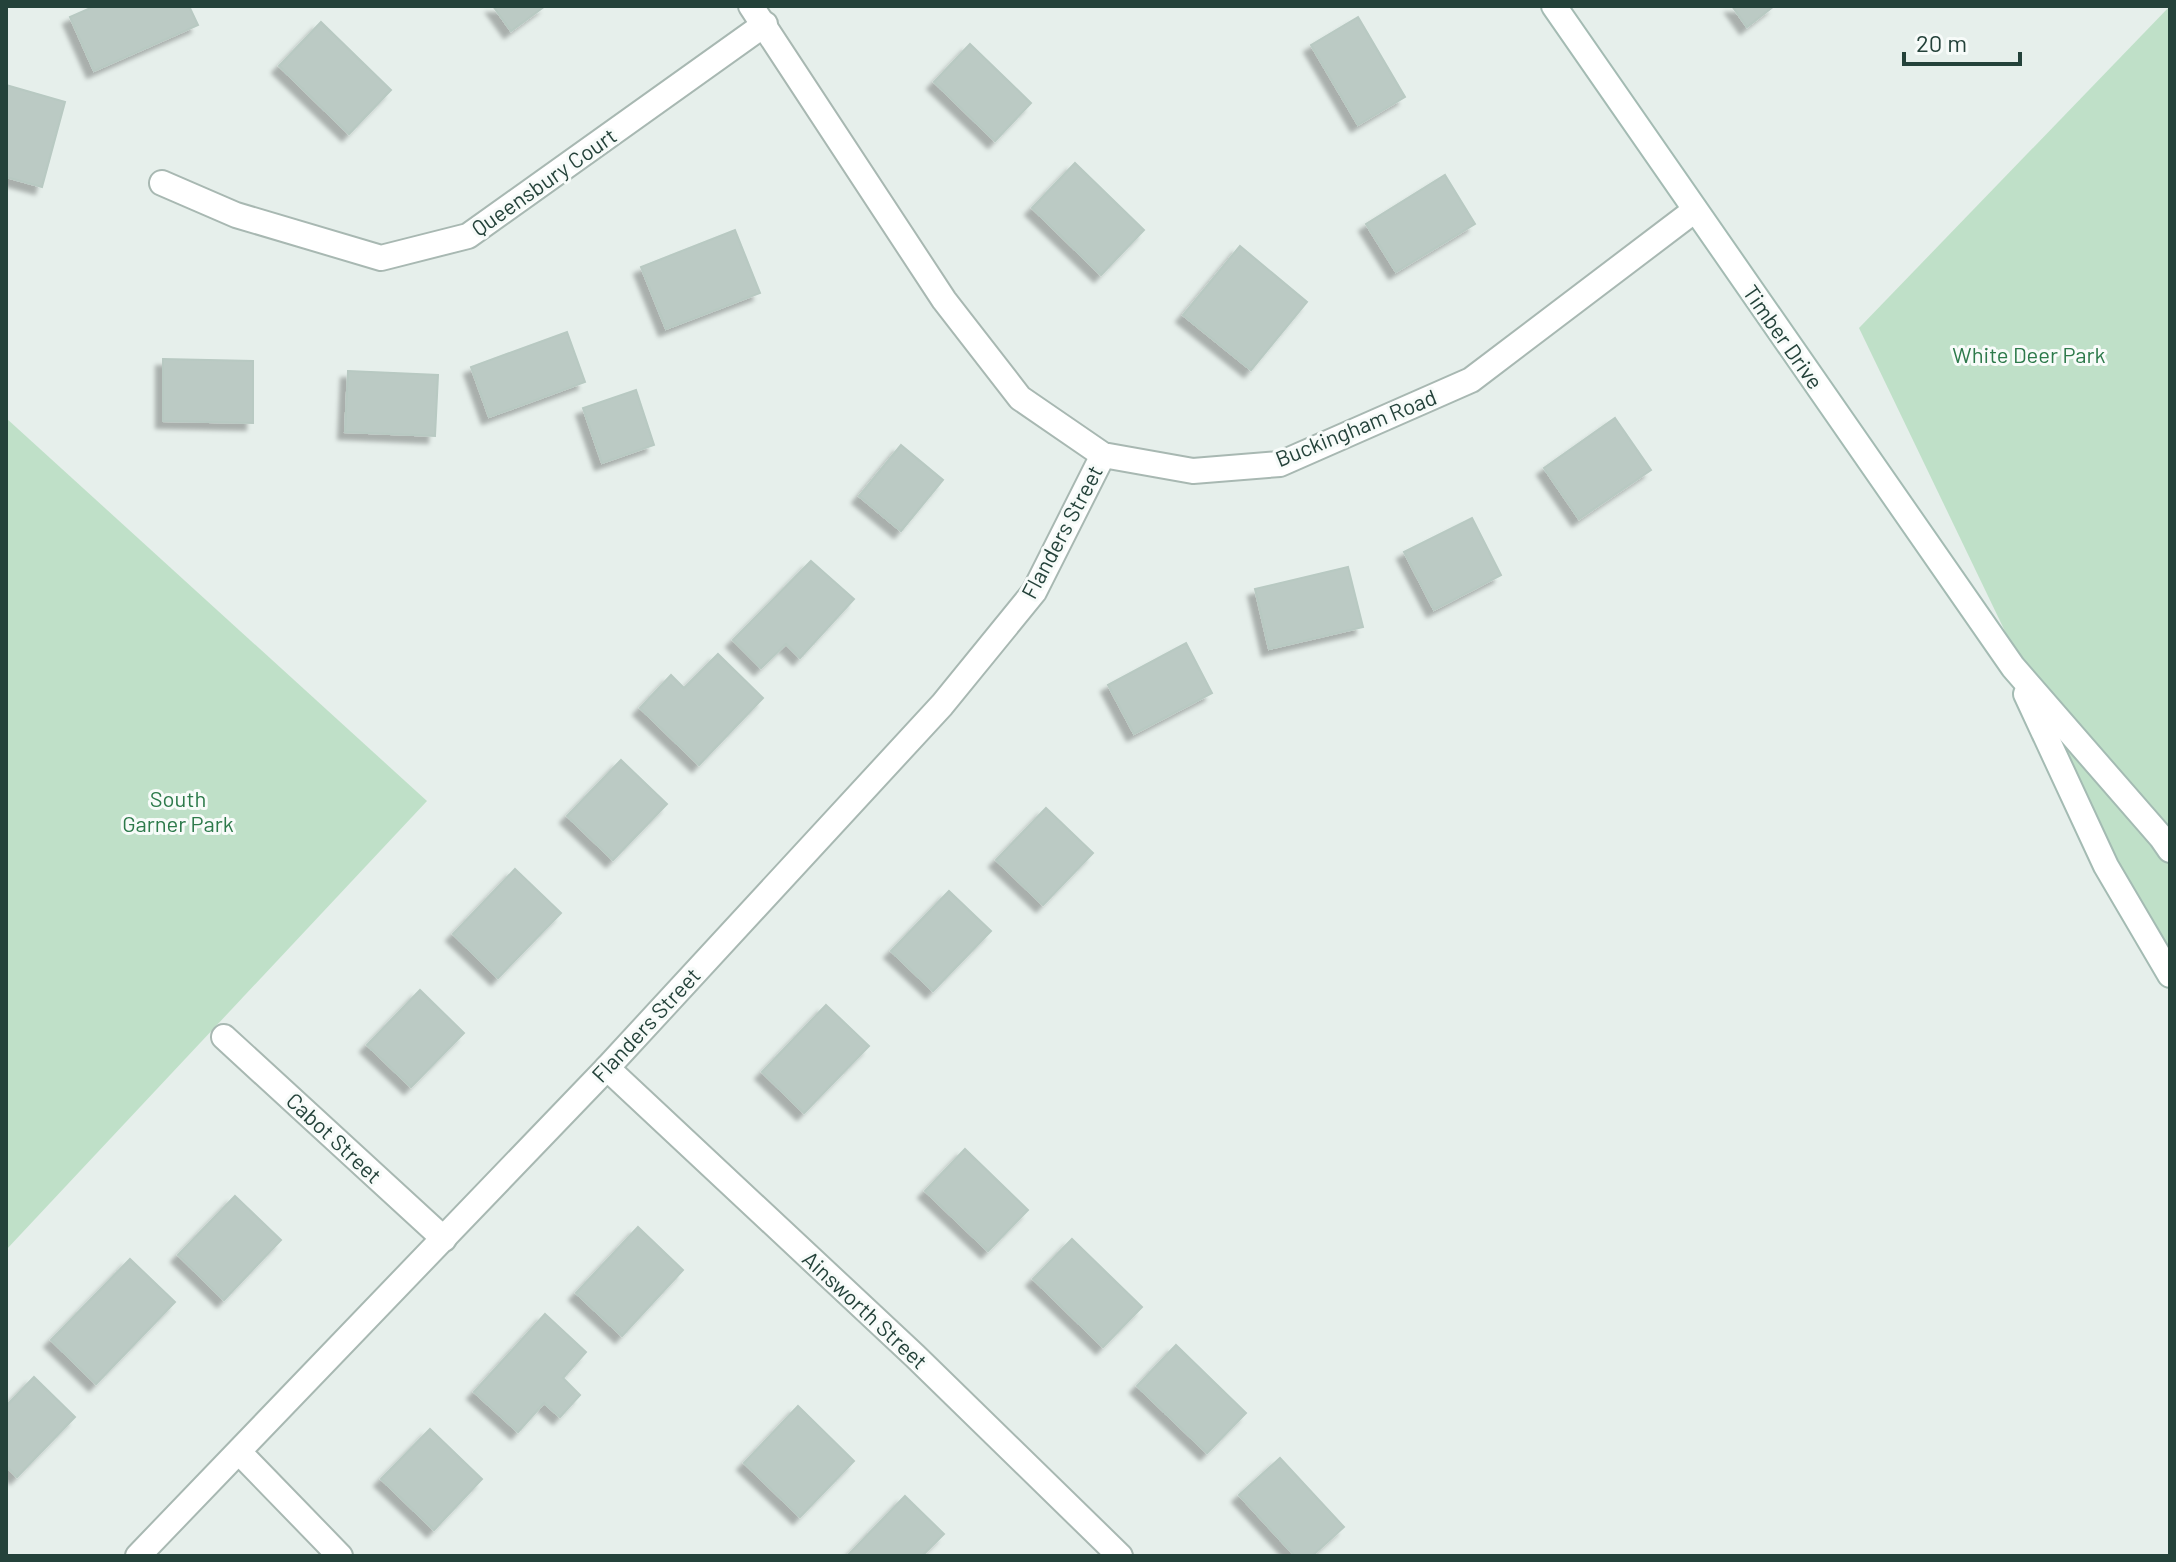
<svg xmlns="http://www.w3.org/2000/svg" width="2176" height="1562" viewBox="0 0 2176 1562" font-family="Barlow,sans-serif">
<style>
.green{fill:#bfe0c8}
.building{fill:#bbcac4;stroke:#b8c9c2;stroke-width:2;filter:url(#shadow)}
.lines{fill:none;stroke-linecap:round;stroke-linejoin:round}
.minor-casing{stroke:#a8b8b2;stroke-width:28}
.secondary-casing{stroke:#a4bbb3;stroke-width:28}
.minor{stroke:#fff;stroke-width:24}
.secondary{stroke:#fff;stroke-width:24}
.labels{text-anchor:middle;stroke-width:6;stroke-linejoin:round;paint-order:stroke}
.street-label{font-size:22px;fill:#24423a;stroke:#f7fbf9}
.park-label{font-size:22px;fill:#2d7a4b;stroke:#f7fbf9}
</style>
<defs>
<filter id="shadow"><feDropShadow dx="-7" dy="7" stdDeviation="2" flood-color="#0004"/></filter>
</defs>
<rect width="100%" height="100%" fill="#e6efeb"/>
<!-- green -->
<g class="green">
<polygon points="2170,6 2170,974 1859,328"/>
<polygon points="6,418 427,801 6,1250"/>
</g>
<!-- building -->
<g class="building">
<polygon points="95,6 189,6 198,25 94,71 70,17"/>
<polygon points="493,6 545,6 511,31"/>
<polygon points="1732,6 1774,6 1747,27"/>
<polygon points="1358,17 1405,97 1358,125 1311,45"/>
<polygon points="321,22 391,90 349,134 279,66"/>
<polygon points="970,44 1031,103 995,141 934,82"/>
<polygon points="6,85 65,102 42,187 6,177"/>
<polygon points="1075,163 1144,230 1101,275 1032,208"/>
<polygon points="1445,175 1475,224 1396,272 1366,224"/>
<polygon points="735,230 760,293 666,329 641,267"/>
<polygon points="1240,246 1307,302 1251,370 1183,315"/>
<polygon points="567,332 585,382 489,417 471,367"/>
<polygon points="163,359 253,361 253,423 163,421"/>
<polygon points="348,371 438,375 435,436 345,432"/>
<polygon points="636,390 654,445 602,463 583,408"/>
<polygon points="1615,418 1651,470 1579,519 1544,468"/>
<polygon points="901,445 943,480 901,531 859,496"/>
<polygon points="1472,518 1501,575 1434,610 1404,552"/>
<polygon points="811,561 854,599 800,658 786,644 761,668 733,640"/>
<polygon points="1348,567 1363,627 1269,649 1255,589"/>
<polygon points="1186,643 1212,693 1134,734 1108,685"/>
<polygon points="718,654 763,698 699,765 640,708 671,675 684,688"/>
<polygon points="621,760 667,804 613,860 567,816"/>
<polygon points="1046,808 1093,853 1043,905 996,860"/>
<polygon points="515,869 561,913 498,978 453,934"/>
<polygon points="949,891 991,931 933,991 891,951"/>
<polygon points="420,990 464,1033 411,1087 367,1045"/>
<polygon points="826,1005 869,1046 804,1113 762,1072"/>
<polygon points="965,1149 1028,1210 988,1251 925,1191"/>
<polygon points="235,1196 281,1240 224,1300 178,1255"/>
<polygon points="638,1227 683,1270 622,1336 576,1293"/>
<polygon points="1072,1239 1142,1307 1103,1347 1033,1279"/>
<polygon points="130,1259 175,1302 96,1384 51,1340"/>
<polygon points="545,1314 586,1352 563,1378 580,1395 560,1417 544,1403 518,1432 474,1392"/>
<polygon points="1176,1345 1246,1413 1207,1453 1137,1386"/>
<polygon points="34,1377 75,1417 17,1477 6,1466 6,1406"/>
<polygon points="798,1406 854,1461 800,1517 744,1463"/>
<polygon points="430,1429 482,1479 434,1530 381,1479"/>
<polygon points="1280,1458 1344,1527 1312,1556 1295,1556 1239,1495"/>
<polygon points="905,1496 944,1534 922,1556 847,1556"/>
</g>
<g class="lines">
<defs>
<g id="minor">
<polyline points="751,6 944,300 1020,398 1103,455 1193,471 1280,464 1471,380 1695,210"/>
<polyline points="162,183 236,215 381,258 468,236 765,24"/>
<polyline points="224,1037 444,1239"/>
<polyline points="607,1068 915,1356 1120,1556"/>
<polyline points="239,1452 340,1556"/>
<polyline points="138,1556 607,1068 942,705 1034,592 1103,455"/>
</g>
<g id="secondary">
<polyline points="1554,6 2013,667 2161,837 2170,850"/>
<polyline points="2026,694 2106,866 2170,975"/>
</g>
</defs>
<!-- minor casing -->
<use href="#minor" class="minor-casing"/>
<!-- secondary casing -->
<use href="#secondary" class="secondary-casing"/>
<!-- minor -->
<use href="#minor" class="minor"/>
<!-- secondary -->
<use href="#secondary" class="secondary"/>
</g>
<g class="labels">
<!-- street labels -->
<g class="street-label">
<text transform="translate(544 182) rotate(-35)" y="8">Queensbury Court</text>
<text transform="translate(1783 337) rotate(55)" y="8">Timber Drive</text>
<text transform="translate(1356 428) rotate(-22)" y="8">Buckingham Road</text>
<text transform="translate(1062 532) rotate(-62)" y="8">Flanders Street</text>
<text transform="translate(646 1025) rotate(-47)" y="8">Flanders Street</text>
<text transform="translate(334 1138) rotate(43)" y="8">Cabot Street</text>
<text transform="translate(865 1310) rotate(43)" y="8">Ainsworth Street</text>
</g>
<!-- park labels -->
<g class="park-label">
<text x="2029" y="363">White Deer Park</text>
<text x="178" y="807">South<tspan x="178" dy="25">Garner Park</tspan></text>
</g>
</g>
<!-- border -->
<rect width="2176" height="1562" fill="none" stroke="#24423a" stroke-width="16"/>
<!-- scale -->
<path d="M1904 52v12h116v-12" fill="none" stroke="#24423a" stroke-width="4"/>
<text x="1916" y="52" font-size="24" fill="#24423a" stroke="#f7fbf9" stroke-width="6" paint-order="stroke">20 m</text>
</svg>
